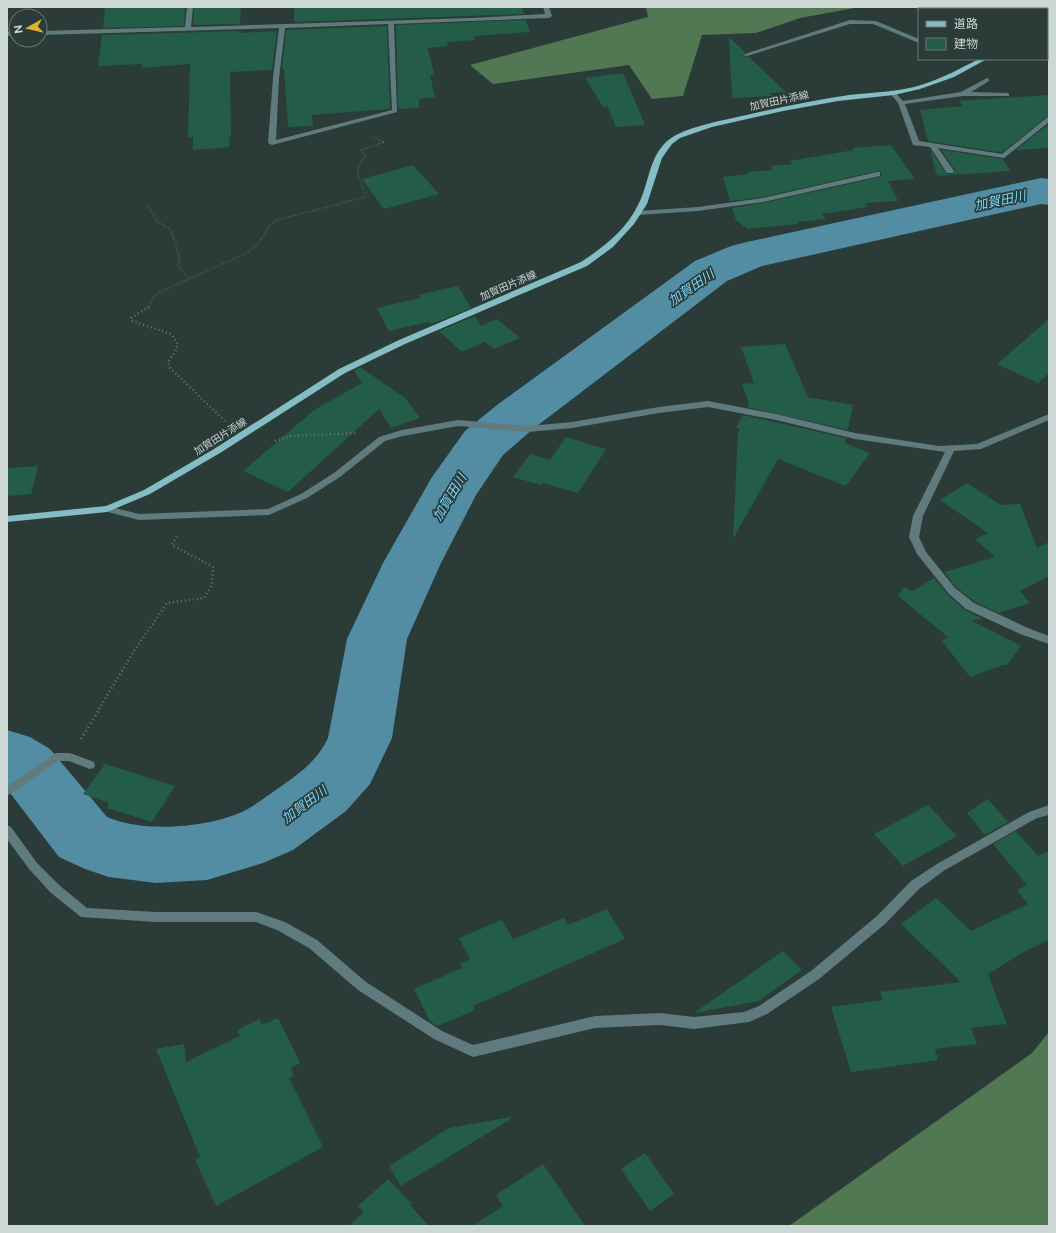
<svg xmlns="http://www.w3.org/2000/svg" width="1056" height="1233" viewBox="0 0 1056 1233" font-family="'Public Sans','Noto Sans JP',sans-serif">
<style>
.forest{fill:#517753}
.lines{fill:none;stroke-linecap:round;stroke-linejoin:round}
.river{fill:#528da4;fill-rule:evenodd}
.building{fill:#235d48}
.path-far2{stroke:#687673;stroke-width:2;stroke-dasharray:0.5 2;stroke-linecap:butt}
.path-far1{stroke:#687673;stroke-width:2.5;stroke-dasharray:1 3;stroke-linecap:butt}
.path{stroke:#687673;stroke-width:3;stroke-dasharray:1 3.5;stroke-linecap:butt}
.minor{fill:#5f7b7e;fill-rule:evenodd}
.major{fill:#84bdc4;fill-rule:evenodd}
.labels{text-anchor:middle;stroke-width:3.5;stroke-linejoin:round;paint-order:stroke}
.far-street-label{font-size:10px;fill:#cdd7d5;stroke:#2a3b38}
.water-label{font-size:13px;font-style:italic;fill:#7ad5f9;stroke:#2a3b38}
</style>
<rect width="100%" height="100%" fill="#2a3b38"/>
<!-- forest -->
<g class="forest">
<polygon points="646,7 860,7 800,18 756,33 702,35 683,96 652,99 629,65 493,84 470,65 648,17"/>
<polygon points="1049,1032 1049,1226 789,1226 1032,1053"/>
</g>
<g class="lines">
<!-- river -->
<path class="river" d="M1041,178L1049,179V205L1041,204L762,266L727,281L533,429L503,455L476,495L441,563L407,639L392,738L370,784L346,811L293,850L263,863L207,880L156,883L109,877L85,869L59,857L7,789V730L30,737L50,749L107,817C142,833 209,828 244,811C256,805 268,795 280,787C299,774 318,760 328,738L347,639L383,563L432,477L465,431L497,405L695,261L731,246L747,242Z"/>
</g>
<!-- building -->
<g class="building">
<polygon points="105,7 185,7 184,26 103,28"/>
<polygon points="194,7 241,7 240,24 193,25"/>
<polygon points="294,7 522,7 524,14 294,22"/>
<polygon points="526,20 530,32 474,36 475,40 447,42 448,46 428,48 434,75 430,75 435,97 419,99 419,108 398,109 396,25"/>
<polygon points="387,26 390,109 312,115 313,126 288,127 284,69 282,69 286,30"/>
<polygon points="239,31 239,33 277,31 272,70 230,72 231,137 229,137 229,147 193,150 193,137 188,137 190,64 142,68 142,64 98,66 102,35"/>
<polygon points="729,37 745,52 741,56 749,57 786,92 770,93 772,96 732,98"/>
<polygon points="623,73 645,125 616,127 607,106 603,107 585,78"/>
<polygon points="1049,95 1049,115 1004,151 998,152 928,141 920,110 963,106 959,101"/>
<polygon points="1049,124 1049,148 1016,150"/>
<polygon points="891,145 915,179 888,181 898,201 865,203 868,207 822,214 825,219 798,222 798,224 747,229 736,220 732,208 763,203 880,177 882,172 877,171 763,197 730,201 723,177 748,174 747,172 773,170 771,166 792,164 790,161 854,150 853,148"/>
<polygon points="930,150 947,174 953,174 955,170 941,150 1003,159 1010,171 937,176"/>
<polygon points="413,165 439,194 384,209 362,179"/>
<polygon points="458,286 471,308 432,324 428,322 389,331 377,308 420,298 418,295"/>
<polygon points="475,316 481,326 497,319 520,338 494,349 485,342 462,352 439,331"/>
<polygon points="1049,319 1049,373 1038,383 997,364"/>
<polygon points="785,344 808,397 853,405 848,430 747,407 749,404 742,384 754,383 741,347"/>
<polygon points="360,367 405,398 420,418 391,428 379,409 288,492 243,471 314,410 362,383 354,371"/>
<polygon points="743,415 846,438 845,443 870,453 846,486 778,459 733,539 738,433 740,429 736,428"/>
<polygon points="566,437 606,449 578,493 543,483 541,485 513,477 530,454 550,460"/>
<polygon points="38,466 31,494 7,496 7,468"/>
<polygon points="967,483 1001,505 1020,504 1037,548 1049,542 1049,576 1020,591 1030,603 998,613 975,602 956,587 944,572 995,557 975,539 988,533 940,500"/>
<polygon points="934,578 948,595 965,610 982,618 972,621 1021,646 1007,665 1003,665 970,677 942,641 948,637 898,596 904,587 912,591"/>
<polygon points="105,764 175,786 152,822 107,808 109,803 83,794"/>
<polygon points="988,799 1008,822 985,835 967,813"/>
<polygon points="928,805 957,836 903,866 874,834"/>
<polygon points="1016,831 1038,856 1049,851 1049,940 1022,953 988,974 1008,1027 1005,1024 971,1028 977,1044 935,1049 938,1060 851,1072 831,1007 883,1000 880,992 961,982 901,924 936,898 971,931 1028,904 1017,890 1027,885 993,844"/>
<polygon points="607,909 625,939 473,1006 475,1010 437,1026 430,1021 414,989 462,968 460,964 470,959 459,938 502,920 513,939 564,918 568,925"/>
<polygon points="783,951 802,970 759,1001 694,1013"/>
<polygon points="278,1018 300,1063 291,1068 294,1076 289,1078 323,1147 216,1206 195,1160 200,1157 156,1049 184,1044 186,1062 240,1036 237,1030 259,1019 262,1025"/>
<polygon points="511,1117 511,1119 401,1186 389,1166 449,1128"/>
<polygon points="645,1153 674,1194 650,1211 621,1169"/>
<polygon points="543,1164 585,1226 472,1226 503,1206 496,1195"/>
<polygon points="388,1179 412,1204 410,1205 429,1226 349,1226 364,1212 358,1206"/>
</g>
<g class="lines">
<!-- path-far2 -->
<g class="path-far2">
<polyline points="147,205 158,222 171,230 180,259 178,266 189,278"/>
<path d="M148,308L154,297L160,292L245,254L258,244L271,224L277,220L365,197C363,180 350,172 365,157L362,150L383,142L373,137"/>
</g>
<!-- path-far1 -->
<g class="path-far1">
<polyline points="149,307 131,318 132,321 171,334 178,344 175,352 168,362 170,368 225,421"/>
<polyline points="275,441 290,436 357,433"/>
<polyline points="99,709 134,651 167,603 204,598 212,585 213,567 172,545 177,536"/>
</g>
<!-- path -->
<polyline class="path" points="81,739 100,708"/>
<!-- minor -->
<g class="minor">
<path d="M187,7H193L191,27L471,18L545,14L543,7H549L552,16L549,18L394,24L397,112L272,145L268,143L273,78L279,28L40,35V31L185,27ZM388,24L392,110L276,140L279,78L285,28Z"/>
<polygon points="850,20 876,21 919,39 919,43 873,24 850,24 747,56 742,55"/>
<polygon points="16,31 16,35 7,36 7,32"/>
<polygon points="987,78 989,79 989,81 971,92 1007,93 1009,94 1009,96 963,96 905,104 919,141 1002,154 1049,116 1049,122 1004,158 938,148 954,171 953,173 947,173 930,147 913,145 898,103 889,92 894,91 903,101 961,92"/>
<polygon points="877,172 880,172 880,176 763,202 698,211 638,215 634,213 638,211 698,207 763,198"/>
<polygon points="708,401 776,414 855,433 939,446 977,444 1049,414 1049,420 981,449 954,451 923,516 919,537 926,552 955,588 974,603 1028,628 1049,636 1049,644 1020,634 966,609 949,594 917,554 909,537 913,516 945,452 855,439 776,420 708,407 659,413 572,428 528,432 458,426 403,436 385,441 340,477 307,498 269,515 139,520 104,511 102,509 107,506 139,514 268,509 301,494 334,473 379,437 402,430 458,420 528,426 572,422 659,407"/>
<polygon points="56,753 70,753 94,762 95,765 94,768 90,769 69,761 58,761 7,796 7,786"/>
<polygon points="1049,805 1049,815 1037,818 945,870 919,889 885,924 819,979 767,1014 749,1022 694,1029 660,1025 595,1028 473,1057 434,1039 358,990 309,948 277,930 256,922 156,922 81,917 51,893 29,869 7,839 7,825 11,827 37,863 59,885 87,908 156,912 256,912 285,922 317,940 366,982 442,1031 473,1045 595,1016 660,1013 694,1017 744,1012 759,1006 811,971 877,916 911,881 937,864 1029,812"/>
</g>
<!-- major -->
<g class="major">
<polygon points="1049,21 1049,25 1047,26 1047,22"/>
<path d="M979,59H987L954,77L920,89L894,95L838,101L783,111L712,127L680,138L672,144L662,158L647,204L634,224L613,247L587,266L405,344L345,373L220,453L150,494L107,512L7,522V516L106,506L144,490L214,449L339,369L399,340L581,262C604,247 626,230 638,205C651,181 648,150 676,135C696,125 720,121 742,116C778,108 813,100 849,95C875,92 900,92 924,84C943,78 961,68 979,59Z"/>
</g>
</g>
<g class="labels">
<!-- far-street labels -->
<g class="far-street-label">
<text transform="translate(779 100) rotate(-12)" y="4">加賀田片添線</text>
<text transform="translate(508 285) rotate(-23)" y="4">加賀田片添線</text>
<text transform="translate(220 436) rotate(-32)" y="4">加賀田片添線</text>
</g>
<!-- water labels -->
<g class="water-label">
<text transform="translate(1000 200) rotate(-12)" y="5">加賀田川</text>
<text transform="translate(691 287) rotate(-35)" y="5">加賀田川</text>
<text transform="translate(449 497) rotate(-59)" y="5">加賀田川</text>
<text transform="translate(304 804) rotate(-37)" y="5">加賀田川</text>
</g>
</g>
<!-- border -->
<rect width="1056" height="1233" fill="none" stroke="#cdd7d5" stroke-width="16"/>
<!-- legend -->
<rect x="918" y="8" width="130" height="52" fill="#2a3b38" stroke="#6b7977"/>
<rect x="926" y="21" width="20" height="6" fill="#84bdc4" stroke="#6b7977"/>
<text x="954" y="28" font-size="12" fill="#cdd7d5">道路</text>
<rect x="926" y="38" width="20" height="12" fill="#235d48" stroke="#6b7977"/>
<text x="954" y="48" font-size="12" fill="#cdd7d5">建物</text>
<!-- north arrow -->
<g transform="translate(28 28) rotate(262)"><circle r="19" fill="#2a3b38" stroke="#6b7977"/>
<path d="M0-3L7 15L0 10L-7 15Z" fill="#e0b034"/>
<text y="-6" font-size="11" font-weight="bold" text-anchor="middle" fill="#cdd7d5">N</text>
</g>
</svg>
